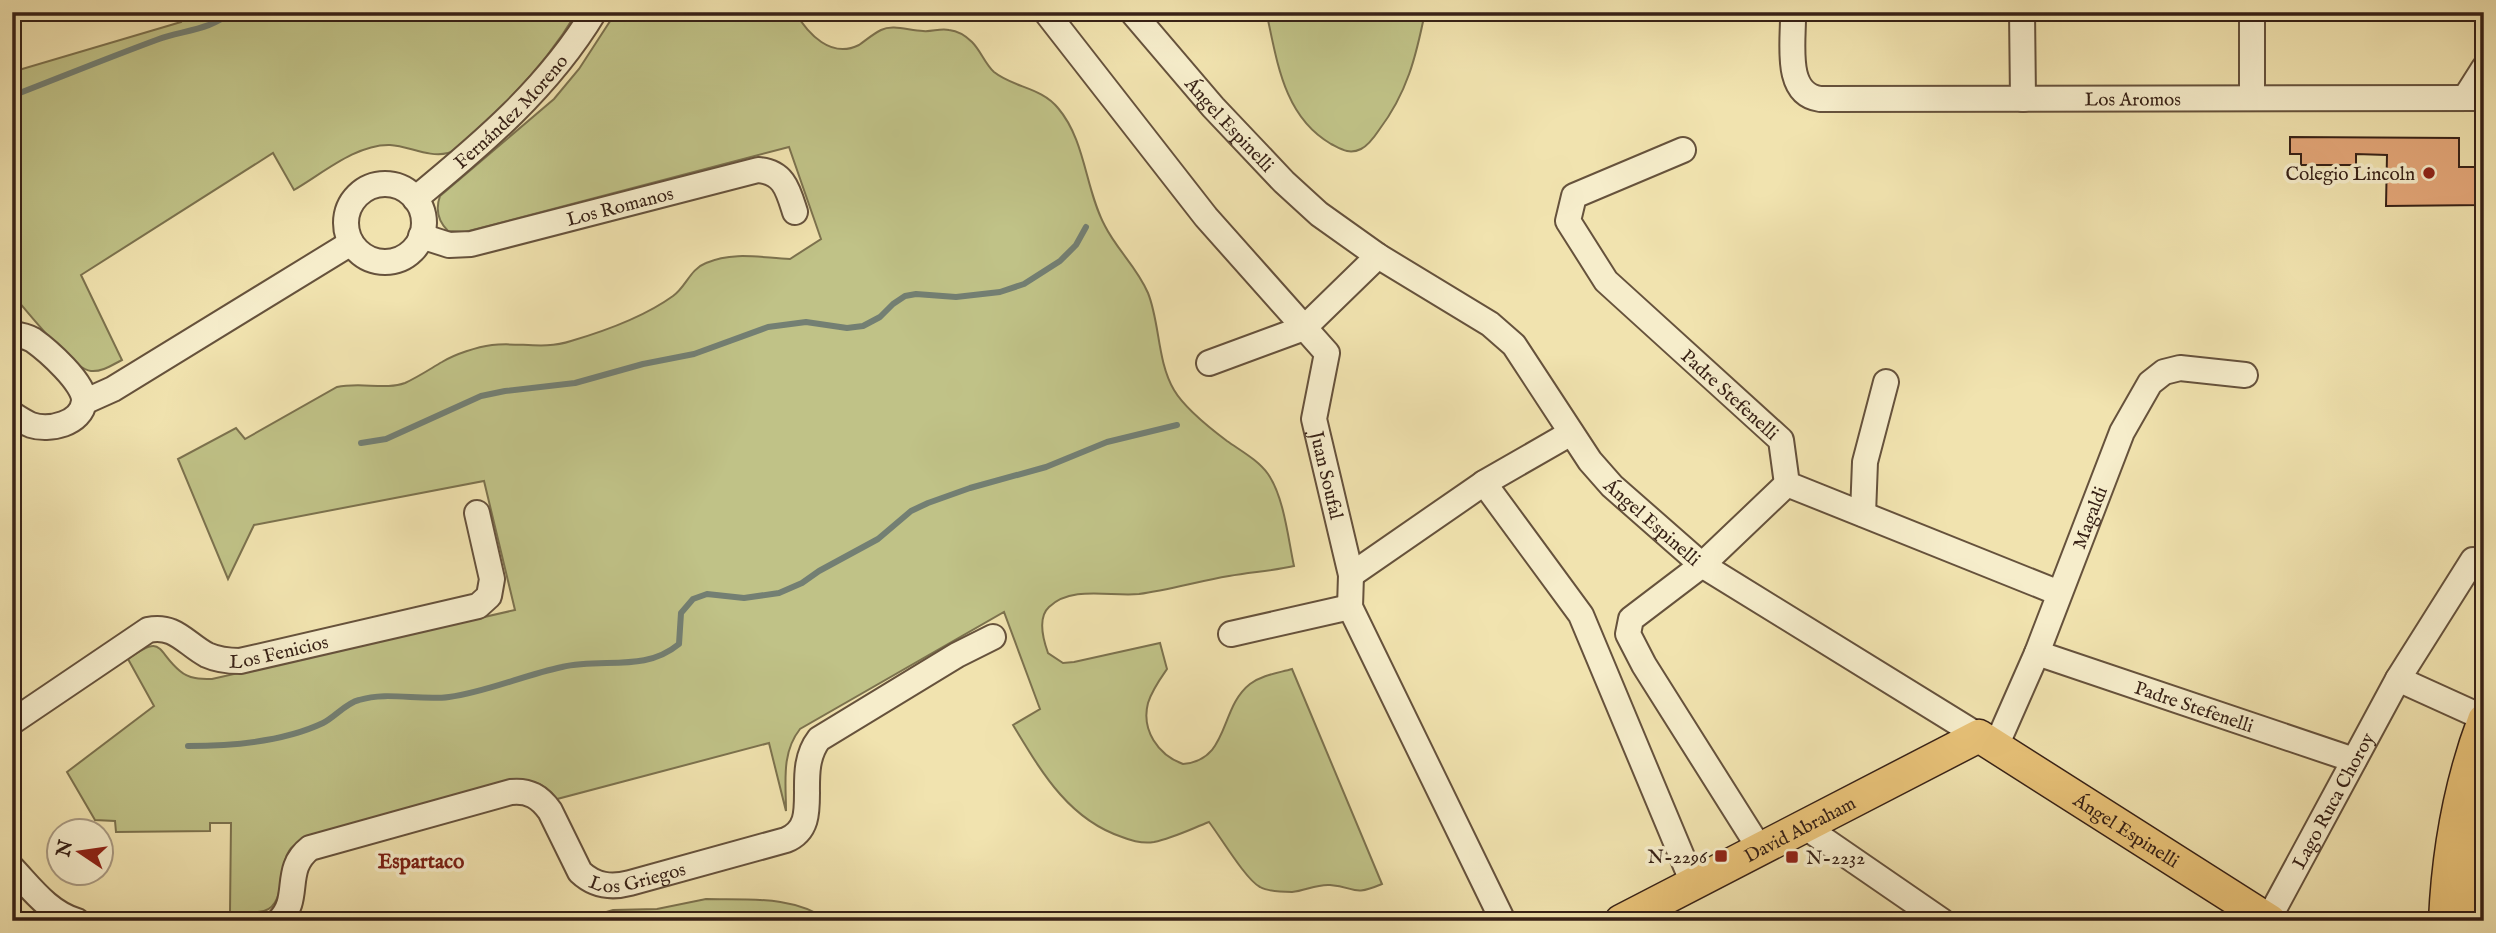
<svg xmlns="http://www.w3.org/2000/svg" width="2496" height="933" viewBox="0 0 2496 933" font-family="'IM FELL English',serif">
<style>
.green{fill:#c0c287;stroke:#7c724e;stroke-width:2}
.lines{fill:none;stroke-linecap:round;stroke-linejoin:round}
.stream{stroke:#737f73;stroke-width:6}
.building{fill:#e4a779;stroke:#372116;stroke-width:2}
.minor-casing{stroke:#66523c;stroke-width:28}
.major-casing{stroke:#372116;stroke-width:35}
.minor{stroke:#f6edcb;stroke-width:24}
.major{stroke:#e8c278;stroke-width:32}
.poi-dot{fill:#8f2418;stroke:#f6edcb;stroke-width:2.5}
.labels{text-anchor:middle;stroke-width:7;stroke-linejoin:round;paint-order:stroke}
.street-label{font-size:19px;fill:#372116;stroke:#f6edcb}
.poi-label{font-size:19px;fill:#372116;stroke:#f6edcb;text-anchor:end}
.neighbourhood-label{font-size:21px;font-weight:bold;fill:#7a1f14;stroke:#f6edcb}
</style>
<rect width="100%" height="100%" fill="#f1e3af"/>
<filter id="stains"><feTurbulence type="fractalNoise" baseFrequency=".00286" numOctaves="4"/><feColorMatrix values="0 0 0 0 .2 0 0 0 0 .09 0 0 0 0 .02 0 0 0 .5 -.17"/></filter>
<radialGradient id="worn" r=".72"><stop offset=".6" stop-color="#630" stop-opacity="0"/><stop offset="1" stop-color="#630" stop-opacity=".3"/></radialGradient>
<!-- green -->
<g class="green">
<path d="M179,12H577C550,57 516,95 477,130C469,138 459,150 448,153C429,158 409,146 390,145C356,144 322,174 294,190L273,153L81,275L122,360C112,365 102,372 91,371C72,369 27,311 12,294V72L181,22Z"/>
<path d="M616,12H795C808,34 831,59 859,45C866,40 873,34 881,30C893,24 910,31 923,31C932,32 940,28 949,30C958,31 966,36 972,42C981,51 985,64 994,72C1014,88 1041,87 1058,108C1086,141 1085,189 1105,226C1117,250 1137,267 1148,293C1160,323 1157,361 1174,390C1184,407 1211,429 1227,441C1241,451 1258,460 1268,474C1284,497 1288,538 1294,566C1272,571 1251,572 1229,576C1199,581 1169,590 1139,594C1111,597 1072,585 1049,607C1037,618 1043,639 1048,653L1063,663L1074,662L1160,643L1167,669C1160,679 1152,690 1148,703C1141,730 1158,755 1183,764C1230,760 1219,708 1250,684C1262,675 1278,673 1292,669L1382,884C1351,897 1357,887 1330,885C1316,884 1305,891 1292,892C1284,892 1267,891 1260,887C1246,880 1220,836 1209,822C1191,829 1173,838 1154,842C1143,844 1132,841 1122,837C1068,819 1041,771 1013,725L1040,709L1004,612L800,729C781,753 786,783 786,811L769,743L557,799C543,781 528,778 506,782L306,837C300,841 293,845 289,851C278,867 286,905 264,911C253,914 241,912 230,912L231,823H210V831L116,832L115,821L95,820L67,772L154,706L128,659C164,633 156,651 180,671C189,679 201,679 212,679L515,610L484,481L254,525L228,579L178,459L236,428L245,439L337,387C360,382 386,390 405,383C418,377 430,369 442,362C455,354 477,347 492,345C519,342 544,350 571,341C605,331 644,317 673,296C686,287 690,269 706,263C734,251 762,258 790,259L821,239L789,147L465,232L448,231C438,221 435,210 440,196L554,99L579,69Z"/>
<path d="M1263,12H1425C1416,57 1407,93 1379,130C1375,136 1367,146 1361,149C1349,155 1341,149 1331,144C1286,118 1278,67 1268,20Z"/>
<path d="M706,899C747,900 795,895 829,921H576L613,910L657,909Z"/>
</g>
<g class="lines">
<!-- stream -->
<g class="stream">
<path d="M12,96C61,77 110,57 159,39C181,31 214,29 230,12"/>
<polyline points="361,443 386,439 481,396 505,391 575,383 643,364 694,354 768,327 806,322 847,328 863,326 880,317 893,304 905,296 916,294 956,297 1000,292 1024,284 1060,261 1076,245 1086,227"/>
<path d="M188,746C232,746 283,742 323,723C335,717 346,703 359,700C388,691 419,701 449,697C487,692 524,675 562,667C603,657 644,673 679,644L681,613L693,599L707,594L744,598L779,593L802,583L819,571L878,539L911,511L928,503L970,488L1046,467L1107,442L1177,425"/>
</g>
</g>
<!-- building -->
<polygon class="building" points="2290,137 2459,138 2459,167 2484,167 2484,205 2386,206 2387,155 2356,154 2356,165 2301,165 2301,154 2290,154"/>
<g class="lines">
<defs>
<g id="minor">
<path id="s1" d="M1046,12L1206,217L1327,353L1314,419L1351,575L1350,607L1503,921"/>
<path id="s2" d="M1132,12L1213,107L1284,182L1319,214L1378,256L1490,324L1514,345L1590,461L1612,486L1702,565L1979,736"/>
<path id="s3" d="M1793,12C1794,40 1783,94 1820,99L2484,98"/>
<polyline points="2022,12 2023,99"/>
<polyline points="2252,98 2252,12"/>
<polyline points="2465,98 2484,68"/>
<path id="s4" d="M1683,150L1574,196L1568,221L1606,281L1781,440L1787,484L2059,593"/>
<circle cx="385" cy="223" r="39"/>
<path id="s5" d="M415,199C482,144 549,87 594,12"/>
<path id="s6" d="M421,236L449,245L471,244L758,170C784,172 788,190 795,212"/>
<path d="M12,334C20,335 26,336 33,340C47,350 85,383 84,401C82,424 49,431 31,425C24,422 18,418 12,414"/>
<polyline points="1209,363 1304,328 1378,256"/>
<polyline points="84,402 113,389 351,243"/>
<polyline points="1484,483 1571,433"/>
<polyline points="1863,514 1865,462 1886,382"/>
<polyline points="1351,575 1484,483 1581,615 1693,883"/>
<polyline points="1231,634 1350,607"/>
<path id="s7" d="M2037,653L2354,760"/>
<polyline points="2398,679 2484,718"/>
<path id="s8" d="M12,722L148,630C175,624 186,644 207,655C218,660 229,661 240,661L478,606L489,596L492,579L477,513"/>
<path id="s9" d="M1996,746L2037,653L2122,432L2150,383L2164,372L2180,368L2245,375"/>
<polyline points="1804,826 1942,921"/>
<polyline points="1760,849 1644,665 1628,634 1631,619 1702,565 1787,484"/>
<path d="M12,868C31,888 49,913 77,921"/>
<path id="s10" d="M2268,920L2398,679L2473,560"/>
<path id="s11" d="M279,921C302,898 282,870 310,848L511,792C529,790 540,797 550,811L580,872C595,886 611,888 630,883L786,840C825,824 792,774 819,739L957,655L993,637"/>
</g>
<g id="major">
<path id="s12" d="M1621,921L1979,736L2270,921"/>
<path d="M2445,921C2448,852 2460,784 2484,720"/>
<polyline points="2470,921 2477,810"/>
</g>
</defs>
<!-- minor casing -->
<use href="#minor" class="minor-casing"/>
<!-- major casing -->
<use href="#major" class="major-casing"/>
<!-- minor -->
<use href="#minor" class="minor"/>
<!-- major -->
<use href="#major" class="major"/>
</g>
<!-- markers -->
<g class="poi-dot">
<circle cx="2429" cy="173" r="7"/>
<rect x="1714" y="849" width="14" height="14" rx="3.5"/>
<rect x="1785" y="850" width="14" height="14" rx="3.5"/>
</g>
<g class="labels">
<!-- street labels -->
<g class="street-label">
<text dy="7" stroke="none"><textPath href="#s3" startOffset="413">Los Aromos</textPath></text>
<text dy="7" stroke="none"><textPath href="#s5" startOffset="130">Fernández Moreno</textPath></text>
<text dy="7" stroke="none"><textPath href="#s2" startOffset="149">Ángel Espinelli</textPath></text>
<text dy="7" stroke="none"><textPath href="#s6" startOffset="205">Los Romanos</textPath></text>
<text dy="7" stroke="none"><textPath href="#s4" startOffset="383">Padre Stefenelli</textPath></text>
<text dy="7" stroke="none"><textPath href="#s1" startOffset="567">Juan Soufal</textPath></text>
<text dy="7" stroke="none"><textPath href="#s9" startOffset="247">Magaldi</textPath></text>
<text dy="7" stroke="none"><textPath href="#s2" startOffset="737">Ángel Espinelli</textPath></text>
<text dy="7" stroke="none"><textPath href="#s8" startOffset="304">Los Fenicios</textPath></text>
<text dy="7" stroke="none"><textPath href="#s7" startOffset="166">Padre Stefenelli</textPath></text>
<text dy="7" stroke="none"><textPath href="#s10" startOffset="136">Lago Ruca Choroy</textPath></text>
<text dy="7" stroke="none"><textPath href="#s12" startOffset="201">David Abraham</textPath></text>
<text dy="7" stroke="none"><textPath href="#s12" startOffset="578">Ángel Espinelli</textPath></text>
<text dy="7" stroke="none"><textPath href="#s11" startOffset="466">Los Griegos</textPath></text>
</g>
<!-- poi labels -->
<g class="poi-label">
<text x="2415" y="180">Colegio Lincoln</text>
<text x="1707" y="863">N-2296</text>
<text x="1806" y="864" text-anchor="start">N-2232</text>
</g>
<!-- neighbourhood labels -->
<g class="neighbourhood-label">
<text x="421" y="868">Espartaco</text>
</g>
</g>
<!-- margin -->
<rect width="2496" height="933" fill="none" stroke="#f1e3af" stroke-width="42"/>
<rect x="14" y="14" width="2468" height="905" fill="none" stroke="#372116" stroke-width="3.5"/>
<rect x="21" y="21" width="2454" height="891" fill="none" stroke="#372116" stroke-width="2"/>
<!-- north arrow -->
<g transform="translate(80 852) rotate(283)"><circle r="33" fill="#f6edcb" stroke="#aa9b83" stroke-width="2"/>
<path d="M0-5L12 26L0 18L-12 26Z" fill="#8f2418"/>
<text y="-10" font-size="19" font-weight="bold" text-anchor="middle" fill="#372116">N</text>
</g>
<rect width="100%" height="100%" filter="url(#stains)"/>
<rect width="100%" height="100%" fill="url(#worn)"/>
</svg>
